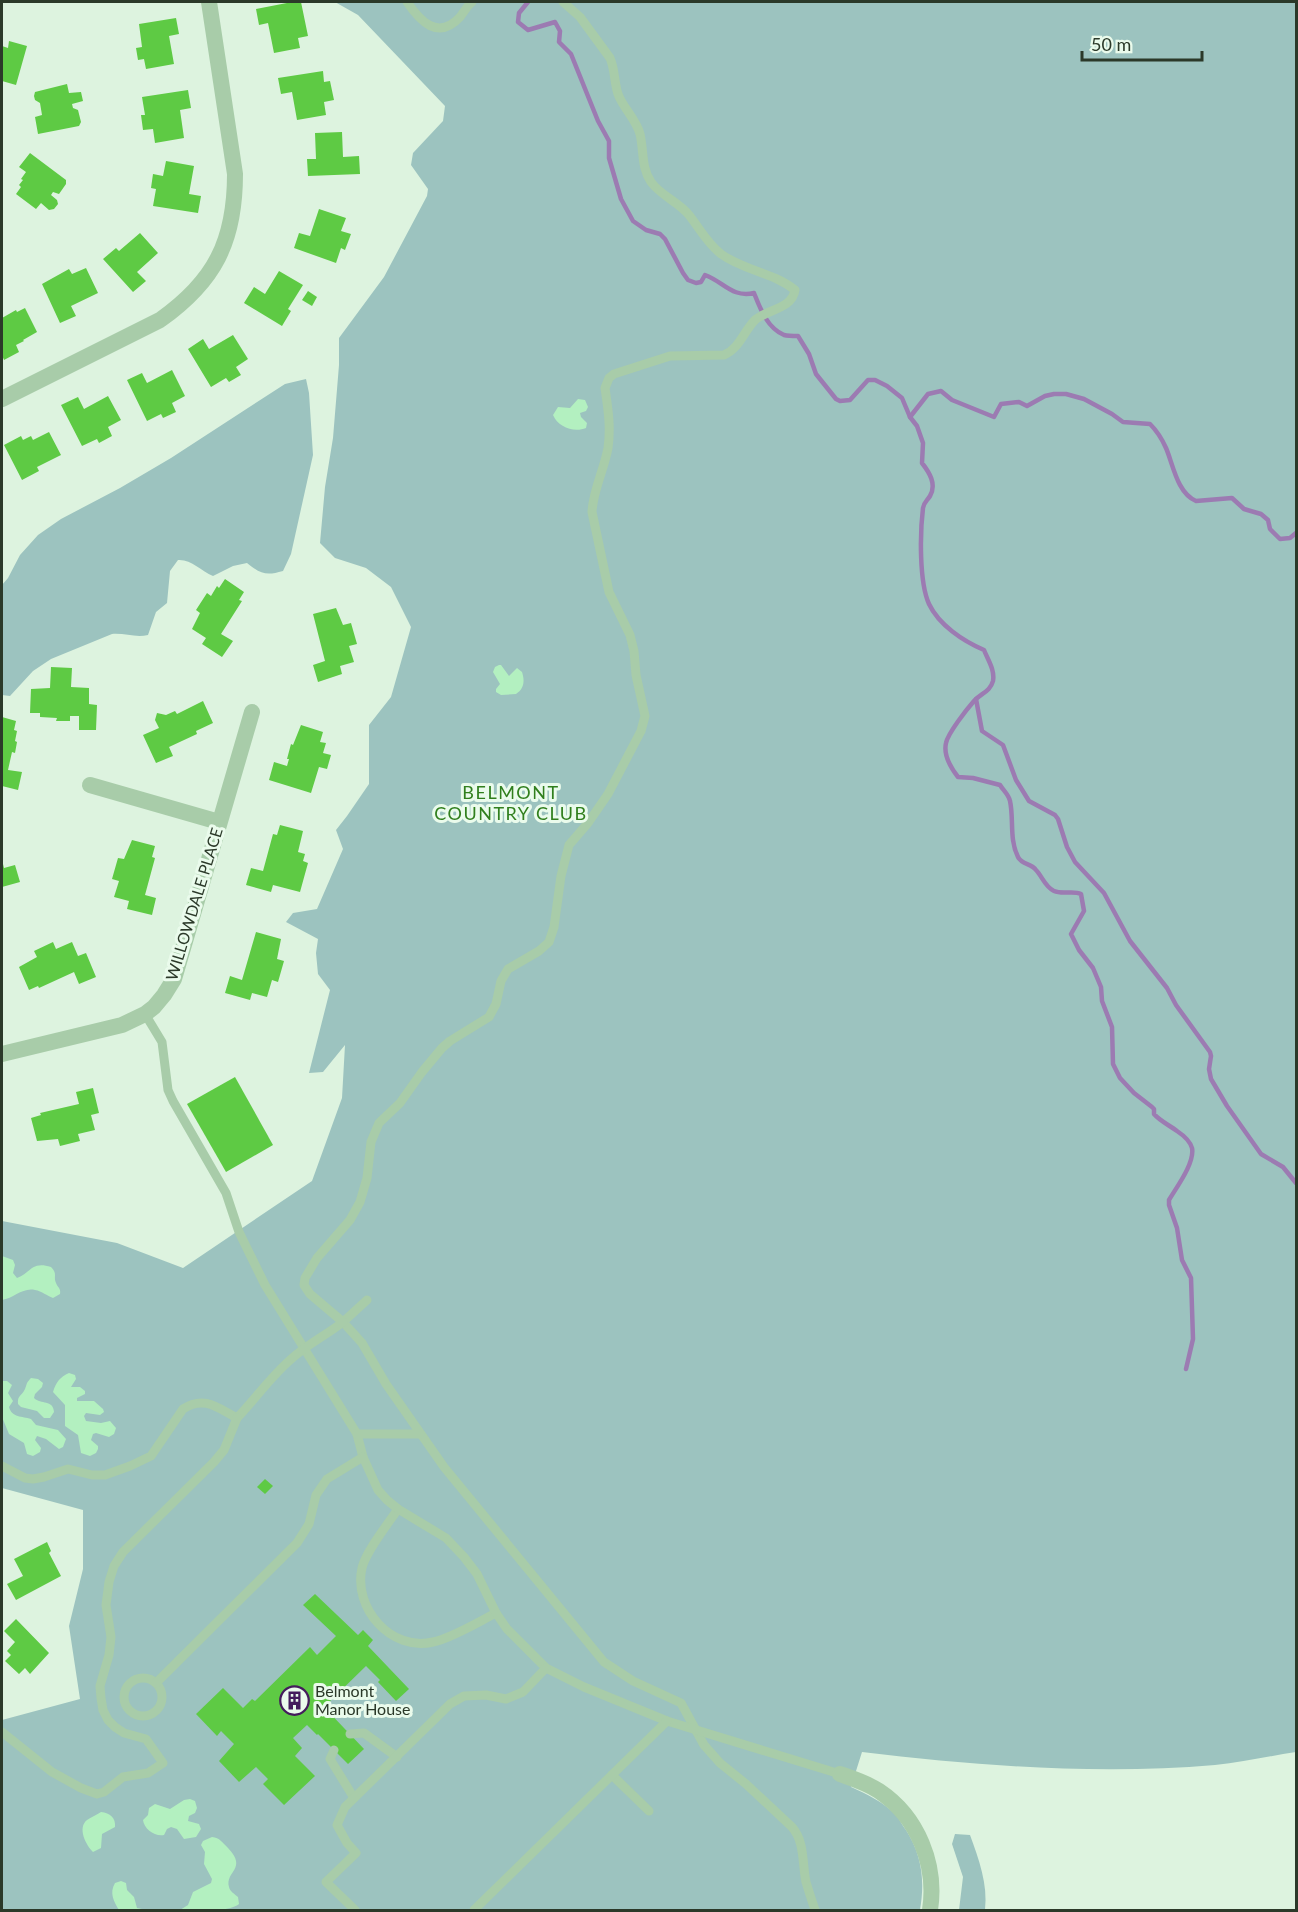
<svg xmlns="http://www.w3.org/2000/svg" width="1298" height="1912" viewBox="0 0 1298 1912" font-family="Lato,sans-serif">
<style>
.green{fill:#9cc3bf}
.sand{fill:#b3f0c0}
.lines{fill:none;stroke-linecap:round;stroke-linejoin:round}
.stream{stroke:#9c7bb2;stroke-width:4.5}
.building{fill:#5eca44}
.service{stroke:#a8cca9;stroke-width:9}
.minor{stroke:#a8cca9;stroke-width:16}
.labels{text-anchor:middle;stroke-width:6;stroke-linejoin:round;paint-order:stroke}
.street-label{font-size:16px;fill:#2b3929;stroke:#eafbec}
.poi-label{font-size:16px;fill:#2b3929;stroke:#eafbec;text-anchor:start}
.neighbourhood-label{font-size:18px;letter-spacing:1.5px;fill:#307f1d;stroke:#eafbec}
</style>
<rect width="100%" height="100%" fill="#ddf3df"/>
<!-- green -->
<g class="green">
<path d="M335,2H1296V1752C1270,1756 1242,1762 1215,1765C1098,1775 979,1766 862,1752L851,1787C867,1794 883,1802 895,1814C899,1818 902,1825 906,1830C922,1855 925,1881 920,1910H2V1720L80,1699L69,1626L83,1569V1510L2,1488V1221L117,1243L183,1268L312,1181L342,1098L345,1045L323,1072L309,1073L330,990L318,974L316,953L318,939L286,922L293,913L317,909L343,849L336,830L347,816L369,784V725L391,697L411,627L391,587L366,568L335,558L320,543L325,487L333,438L339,365V338L384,277L427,196L428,189L411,165L413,153L443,121L445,106L358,15Z"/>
<path d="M306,379L309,393L313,455L291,554L283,571C266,576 261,574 247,563L233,566L213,576C201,571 191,559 178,560L170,571L167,603L156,612L148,635C136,638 125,633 112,634L51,659L33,671L10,696L2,695V585L8,578L20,555L38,535L61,519L120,488L171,458L285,384Z"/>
<path d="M955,1834L970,1835C979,1860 988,1884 985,1910H959L963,1877L952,1844Z"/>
</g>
<!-- sand -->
<g class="sand">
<path d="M578,399L585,400L588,407L586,411L580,413L581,417L587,423L586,428C574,433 558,427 553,415L558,407L570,408Z"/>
<path d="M499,665H501L509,676L517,668L522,672C525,681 524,689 516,694L501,695L496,692V689L500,684L493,672L495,667Z"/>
<path d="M2,1256L13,1260L15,1265L13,1273L17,1278C31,1273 31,1261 51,1267C58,1274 53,1276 56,1283C58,1288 61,1288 60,1294L53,1298C47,1296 42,1291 35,1290C23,1287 14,1298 2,1300Z"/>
<path d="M69,1373L75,1375L76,1379L71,1387H80L85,1391V1394L77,1398V1401H94L103,1409L104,1412L100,1415L86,1413L84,1416L86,1421L101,1423L110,1421L116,1428L114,1434L109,1437L96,1433L93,1434L91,1440L98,1446V1449L96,1453L90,1456L81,1453L78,1435L65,1426V1405L53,1392C56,1382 60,1377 69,1373Z"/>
<path d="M31,1378L38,1379L43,1383L42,1387L35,1394L34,1398C41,1405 53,1399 54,1412L50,1418H44L37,1411L21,1407L18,1404C17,1395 22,1396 25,1389C27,1384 26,1383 31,1378Z"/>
<path d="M2,1381H7L12,1385L8,1393L13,1401L9,1407C12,1418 22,1416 31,1419L36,1425L58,1430L66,1439L63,1447L59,1449L46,1439L37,1436L35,1440L41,1448L40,1452L33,1456L27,1454L24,1443L9,1434L2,1417Z"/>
<path d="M190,1799L195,1801L197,1808L195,1813L189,1816L188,1821L199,1824L201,1829L196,1837L184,1839L177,1829L171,1827L167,1829L164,1835C155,1837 144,1829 143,1820L148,1815L149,1808L155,1804L170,1809L184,1800Z"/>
<path d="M101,1812C110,1813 116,1818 115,1827L102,1834L101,1848L93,1852C86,1845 77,1828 87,1820C91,1817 97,1815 101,1812Z"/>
<path d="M212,1837C220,1838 222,1842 228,1848C248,1869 225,1871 229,1887C230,1892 235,1894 238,1897L239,1904C230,1912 195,1911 180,1910L188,1905L193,1892L211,1883L212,1879L204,1864L205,1852L201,1845L203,1841Z"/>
<path d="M121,1881L126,1883L127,1890L134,1897L137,1908L147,1910H119C114,1902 109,1893 115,1883Z"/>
</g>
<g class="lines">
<!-- stream -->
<g class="stream">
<path d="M528,2L519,13L518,22L528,30L555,22L560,31L559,42L571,54L598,121L609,141V158L621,199L633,221L646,230L660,234L665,239L683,273L688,280L696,283L701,282L705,275C724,282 732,298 754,293C760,308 767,328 784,335C788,336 794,336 798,336L809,354L816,374L836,399L840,401L850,400L868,380H875L887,386L902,398L910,417L917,426L923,443L922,463C929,472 937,484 930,496C927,501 924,502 923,508C920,532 919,582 929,604C939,625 963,641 984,650C988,660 995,670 993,681C990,692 981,693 974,701C967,709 948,733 946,743C943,756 951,768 958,777L973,778L1000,785C1003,790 1009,795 1010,801C1014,819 1009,839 1018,857C1022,865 1031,863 1036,870C1042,876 1045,887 1054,891C1063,895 1073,890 1081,894L1084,911L1071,934L1079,950L1093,968L1101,987L1102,1001L1112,1027L1113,1064L1120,1078L1134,1093L1152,1107L1154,1109V1114C1160,1121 1169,1125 1177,1131C1183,1135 1190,1141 1192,1148C1195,1163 1176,1188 1169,1200V1205L1177,1228L1182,1260L1191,1278L1193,1339L1186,1369"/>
<path d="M910,417L928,394L941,391L952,400L994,417L1001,404L1019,402L1027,406L1045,396L1054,394H1066L1084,399L1112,414L1123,422L1150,424C1157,431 1162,439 1166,448C1173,464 1177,493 1196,501L1232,498L1244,509L1261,514L1268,520L1270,529L1280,539L1290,538L1296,533"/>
<polyline points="976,699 982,731 1003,745 1016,780 1029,801 1055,815 1058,819 1067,847 1075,862 1104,893 1130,941 1167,988 1176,1005 1210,1052 1211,1056 1209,1069 1211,1079 1227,1106 1261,1154 1283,1167 1296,1183"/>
</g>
</g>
<!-- building -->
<g class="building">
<polygon points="292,2 301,2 308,36 298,38 300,48 274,53 268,23 259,25 256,9"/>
<polygon points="176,18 179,34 169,36 174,64 146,69 144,59 138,60 136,48 142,47 139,24"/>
<polygon points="9,41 27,46 16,85 2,81 2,46 8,48"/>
<polygon points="323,71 324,82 330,81 334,100 324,102 326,115 297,120 292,92 281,94 278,78"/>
<polygon points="67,84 69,93 81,92 83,101 72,104 73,108 78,110 81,122 79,126 38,134 35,117 42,115 40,103 35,100 34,96 35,92"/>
<polygon points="188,90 191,108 180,110 184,138 155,143 153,129 143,130 141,115 145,115 142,97"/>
<polygon points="342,132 343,157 359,156 360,174 308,176 307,159 316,159 315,133"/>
<polygon points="30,153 66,180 66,184 59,194 53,192 51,195 57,200 58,204 54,209 49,210 41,203 36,209 16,194 21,187 19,185 23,180 21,179 26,172 19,167"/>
<polygon points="166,161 194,166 189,194 201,196 198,213 153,206 156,189 151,188 153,174 163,176"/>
<polygon points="319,209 346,218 341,231 351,234 345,250 341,248 336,263 294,248 299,233 310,236"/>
<polygon points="140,233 158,253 137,272 146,281 133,292 103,259 116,248 119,251"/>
<polygon points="86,268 98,293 71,306 76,316 60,323 42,284 69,269 72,274"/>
<polygon points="279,271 303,285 288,309 291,311 282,326 244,303 254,287 265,294"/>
<polygon points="308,291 317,297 312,306 302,300"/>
<polygon points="25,308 37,332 23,340 24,341 16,345 19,352 4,360 2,355 2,318 16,310 17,312"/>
<polygon points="233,335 248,359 236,367 241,375 229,382 226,378 211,387 188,349 203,339 209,349"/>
<polygon points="172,370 185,396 172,403 176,412 163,418 161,414 147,421 127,380 142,373 147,383"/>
<polygon points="108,396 121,420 108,427 112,436 99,443 97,439 82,446 61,405 78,397 84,409"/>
<polygon points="49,432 61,455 37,467 39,471 22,480 4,445 21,436 23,440 31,436 33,440"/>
<polygon points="225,579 244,592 239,600 242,601 221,634 233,641 222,657 202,644 206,638 192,629 200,613 196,610 207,593 211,596 217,586 219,588"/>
<polygon points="336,608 343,625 351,623 357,644 349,646 354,662 340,666 342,674 318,682 313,665 325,661 313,614"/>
<polygon points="51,667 72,668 71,687 89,688 89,704 97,705 96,730 79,730 79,716 70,716 70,721 56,721 57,718 40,717 40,713 30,713 31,689 50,688"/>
<polygon points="203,701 213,723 196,731 197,734 169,747 173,756 156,763 143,735 159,728 155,720 157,713 166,715 175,711 177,714"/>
<polygon points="2,717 16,721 14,730 17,731 15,741 17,742 15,753 12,752 8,770 22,772 18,790 2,786"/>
<polygon points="301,725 323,732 320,742 326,743 323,753 331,755 327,769 319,767 311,793 269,780 274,762 287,766 289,759 287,759 291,744 293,745"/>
<polygon points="280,825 303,831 298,852 305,854 303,861 308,863 300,892 273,885 271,892 246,885 251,868 263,871 273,834 277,835"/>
<polygon points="132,840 155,846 152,857 155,858 145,895 156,898 152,915 127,909 129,901 114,897 119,881 112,879 118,858 124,859"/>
<polygon points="2,860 4,868 15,865 20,882 2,887"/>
<polygon points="256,932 281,939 277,959 284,961 278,982 272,980 267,997 252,993 250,1000 225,993 230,976 242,980"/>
<polygon points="53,942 56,949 72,942 78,956 86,953 96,977 79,984 74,972 39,988 38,986 29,990 19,967 37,957 34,951"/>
<polygon points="235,1077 273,1145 226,1172 187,1104"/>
<polygon points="93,1088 99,1113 91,1115 95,1130 78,1134 80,1141 60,1146 58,1139 37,1141 31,1118 41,1115 40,1113 79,1104 76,1092"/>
<polygon points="265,1479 273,1486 265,1494 257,1487"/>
<polygon points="47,1542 51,1551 49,1553 61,1576 16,1600 7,1584 23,1576 14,1559"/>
<polygon points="315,1594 358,1635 363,1630 373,1640 368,1646 409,1689 396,1701 378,1682 380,1680 366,1666 324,1707 364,1749 348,1764 318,1734 317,1735 307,1725 293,1738 302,1748 295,1756 315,1776 284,1805 263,1784 268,1779 256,1767 239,1782 219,1761 234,1744 221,1731 217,1736 196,1714 223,1688 243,1708 252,1699 255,1701 310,1647 317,1655 336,1636 303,1605"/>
<polygon points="16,1619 49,1653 30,1674 25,1668 19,1674 5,1661 11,1655 7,1651 15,1642 4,1631"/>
</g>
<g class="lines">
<!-- service -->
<g class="service">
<path d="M407,2C420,21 438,41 460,17C464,12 467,6 472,2"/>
<polyline points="145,1014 162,1042 168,1090 173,1101 226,1193 239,1232 265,1285 357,1434 363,1457"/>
<path d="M367,1300L343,1322L362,1343L386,1384L444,1467L604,1662L633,1681L681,1703L704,1745L720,1763L746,1784L792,1827C805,1842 802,1863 806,1882C809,1892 812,1901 815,1910"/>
<polyline points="357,1434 420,1434"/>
<path d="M2,1466L25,1478L33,1479L44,1477L68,1469L92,1475H105L130,1466L151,1456L183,1409C204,1395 218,1408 237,1418C255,1399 270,1378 289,1361C306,1345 325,1336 343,1322L310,1294L304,1285L305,1278L317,1258L350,1220L360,1202L367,1178L371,1142L379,1123L400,1103L422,1072L442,1048L450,1041L489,1017L496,1004L501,981L508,969L539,951L549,942L554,927L561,876L569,845L588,823L608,794L641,731L645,716L636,675L634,651L630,635L609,592L592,512C593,490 604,470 608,448C611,427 608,409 605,388L609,378L614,374L670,356L724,355C739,349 744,331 755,320C768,309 792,309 795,290C773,272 744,271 721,254C707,243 700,229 689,215C679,202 661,196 651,182C641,167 644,151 640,134C636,119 623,108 618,94C614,82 615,69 610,58L580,17L563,2"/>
<path d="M398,1509C388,1524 366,1551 362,1568C353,1608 391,1652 433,1642C452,1638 478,1622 496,1613"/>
<circle cx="143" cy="1697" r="19"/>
<polyline points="156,1683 297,1543 309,1524 316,1495 327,1479 363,1457 378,1490 387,1500 398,1509 446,1538 464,1557 477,1574 496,1613 507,1629 546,1668 584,1687 667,1721 840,1774"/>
<polyline points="2,1732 52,1772 81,1788 97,1794 104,1792 123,1777 148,1773 163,1763 146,1739 124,1733 115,1727 108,1720 103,1710 101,1698 100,1686 109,1655 111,1637 106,1605 109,1582 114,1566 123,1552 214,1462 224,1450 237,1418"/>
<polyline points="350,1734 364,1733 397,1757"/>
<polyline points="334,1750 330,1759 354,1798"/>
<polyline points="612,1775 649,1811"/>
<polyline points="355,1910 326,1882 356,1853 347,1843 337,1825 345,1807 450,1704 464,1696 486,1695 506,1699 523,1692 546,1668"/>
<polyline points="474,1910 667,1721"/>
</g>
<!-- minor -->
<g class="minor">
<path d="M2,399L160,320C215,281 235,241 235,174L209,2"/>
<polyline points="90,785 219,822"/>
<polyline points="2,1054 122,1025 145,1014 154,1007 164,995 174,979 252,712"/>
<path d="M840,1774C854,1779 867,1783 879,1791C918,1817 937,1865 930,1910"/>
</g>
</g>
<!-- icons -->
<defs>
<symbol id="building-ring" viewBox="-11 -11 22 22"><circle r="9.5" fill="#eafbec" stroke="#441c5c" stroke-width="1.5"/><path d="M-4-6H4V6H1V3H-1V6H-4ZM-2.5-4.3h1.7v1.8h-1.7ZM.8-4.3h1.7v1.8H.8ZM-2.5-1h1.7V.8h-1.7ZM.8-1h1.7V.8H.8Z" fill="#441c5c"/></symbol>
</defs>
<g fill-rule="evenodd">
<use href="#building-ring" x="278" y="1684" width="33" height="33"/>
</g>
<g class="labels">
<!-- street labels -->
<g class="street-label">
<text transform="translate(194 904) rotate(-73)" y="6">WILLOWDALE PLACE</text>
</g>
<!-- poi labels -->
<g class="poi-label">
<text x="315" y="1697">Belmont<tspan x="315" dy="18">Manor House</tspan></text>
</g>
<!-- neighbourhood labels -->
<g class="neighbourhood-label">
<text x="511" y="799">BELMONT<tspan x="511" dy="21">COUNTRY CLUB</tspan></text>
</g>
</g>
<!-- border -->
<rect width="1298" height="1912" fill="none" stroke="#2b3929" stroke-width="6"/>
<!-- scale -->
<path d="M1082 51v9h120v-9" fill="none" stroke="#2b3929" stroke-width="3"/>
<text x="1091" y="51" font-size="18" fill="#2b3929" stroke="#eafbec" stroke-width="4.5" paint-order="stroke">50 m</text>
</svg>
